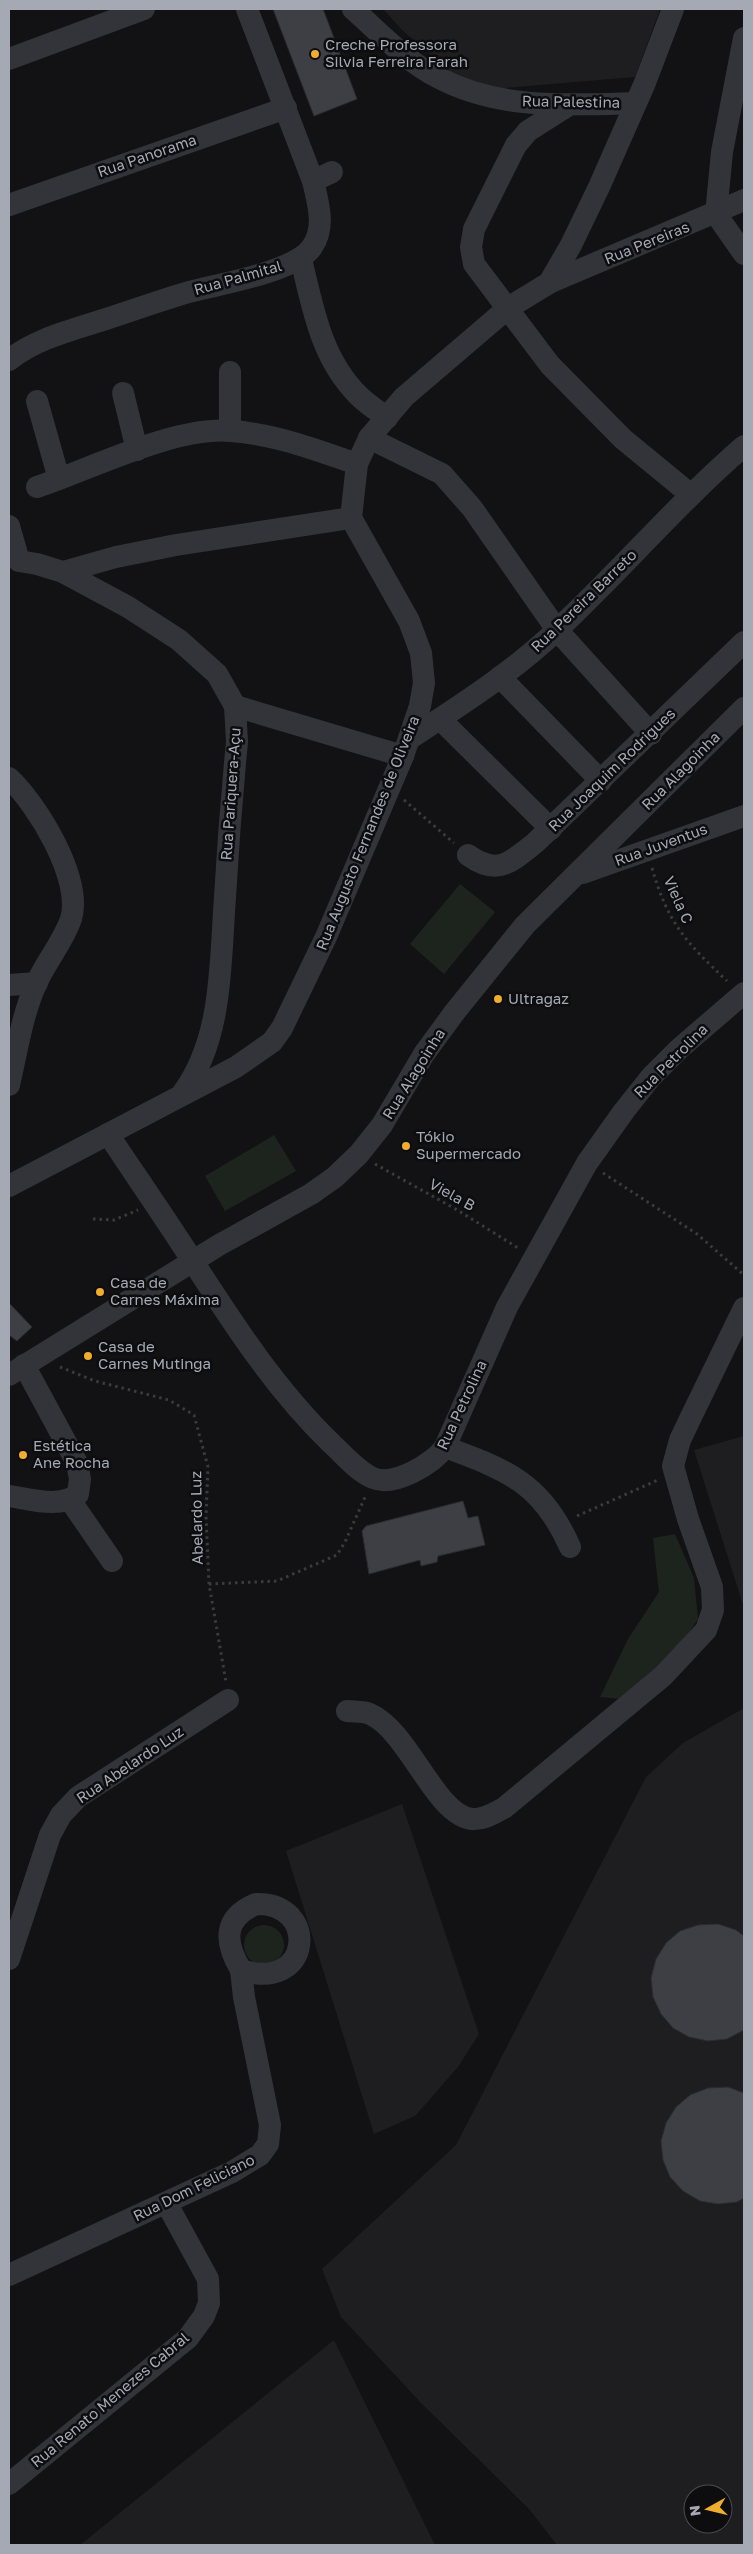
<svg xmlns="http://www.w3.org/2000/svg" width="753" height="2554" viewBox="0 0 753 2554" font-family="'Golos Text',sans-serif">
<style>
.built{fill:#1e1e21;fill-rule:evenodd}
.green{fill:#1d241d}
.building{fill:#3e3f44;stroke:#2c2c30}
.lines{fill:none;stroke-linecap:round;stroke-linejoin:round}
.path{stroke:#393b40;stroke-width:3;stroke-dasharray:2.5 4;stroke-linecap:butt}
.minor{stroke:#333439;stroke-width:22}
.poi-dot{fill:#f0ad2e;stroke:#0d0d0f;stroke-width:2}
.labels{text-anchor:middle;stroke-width:5;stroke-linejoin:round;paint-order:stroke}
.poi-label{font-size:15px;fill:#a4a9b4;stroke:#0d0d0f;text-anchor:start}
.street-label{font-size:15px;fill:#a4a9b4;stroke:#0d0d0f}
</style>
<rect width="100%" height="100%" fill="#121214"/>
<!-- built -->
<g class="built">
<polygon points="383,9 660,9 635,77 482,90 449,71 402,30"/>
<polygon points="744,1436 744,1608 694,1450"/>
<path d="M744,1708V2545H557L529,2509L422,2404L341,2317L322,2269L456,2145L646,1777L683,1743ZM693,2494H723V2524H693Z"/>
<polygon points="402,1804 479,2034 458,2067 415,2116 374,2134 286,1851"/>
<polygon points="334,2340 435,2545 80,2545"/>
</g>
<!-- green -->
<g class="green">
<polygon points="460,884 495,912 444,974 410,944"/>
<polygon points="274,1135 296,1171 225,1211 205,1176"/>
<polygon points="675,1534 694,1578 698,1619 679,1647 621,1699 600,1697 628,1639 659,1592 653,1538"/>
<circle cx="264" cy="1945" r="20"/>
</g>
<!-- building -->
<g class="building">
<polygon points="273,9 323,9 357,99 314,116"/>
<polygon points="9,1303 32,1327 17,1341 9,1335"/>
<polygon points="463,1501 468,1518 478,1516 485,1545 438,1556 437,1562 421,1566 420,1560 369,1574 362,1531 366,1526"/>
<polygon points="718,1924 736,1930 744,1936 744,2030 727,2039 708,2041 689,2037 673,2028 661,2014 653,1997 651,1978 656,1959 666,1943 680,1931 698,1925"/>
<polygon points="728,2087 744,2093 744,2198 737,2202 718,2204 700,2201 683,2191 670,2177 663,2160 661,2141 666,2123 676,2107 690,2095 708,2088"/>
</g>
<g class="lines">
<!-- path -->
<g class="path">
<polyline points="404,800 454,843"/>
<path d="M652,868C668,924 686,942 727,981"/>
<polyline points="375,1164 459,1211 518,1248"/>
<polyline points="603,1173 697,1234 744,1275"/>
<polyline points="93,1219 114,1220 138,1210"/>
<polyline points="60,1367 95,1381 169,1400 194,1415 208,1467 206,1516 209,1584 226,1682"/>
<polyline points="577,1516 658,1480"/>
<polyline points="209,1584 277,1581 337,1555 345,1542 366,1495"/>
</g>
<!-- minor -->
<g class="minor">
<path d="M353,9C380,33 407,62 439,78C500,110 570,105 636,103"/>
<polyline points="744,38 722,152 716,214 744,254"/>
<polyline points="9,59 144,9"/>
<polyline points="569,105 528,131 516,145 474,229 471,247 474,264 550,365 623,439 690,494"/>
<polyline points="313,181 332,172"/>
<polyline points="9,205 286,108"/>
<path d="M301,259C313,308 321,359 359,396C367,404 378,411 387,418"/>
<polyline points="549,283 744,200"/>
<path d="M9,360C37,338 72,330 106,319C134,310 161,300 189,292C218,284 296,272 312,247C326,227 318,203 313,181L247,9"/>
<polyline points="230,372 230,431"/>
<polyline points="123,393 137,450"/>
<polyline points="37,401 59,479"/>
<polyline points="369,438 442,474 472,508 557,630 651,734"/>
<path d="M37,487C91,469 175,426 231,431C275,434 316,450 357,464"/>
<polyline points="9,526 19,561 37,564 63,572 116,557 176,545 351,518"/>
<path d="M63,572L128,607L179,640L217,674L235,706L237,742C232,793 228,845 225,897C220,964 223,1039 182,1094"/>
<polyline points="500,677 601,781"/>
<polyline points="235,706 403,756"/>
<polyline points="440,719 551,829"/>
<path d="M409,739C461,705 513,672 558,629C622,569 678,503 744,446"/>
<path d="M9,778C37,804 83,879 71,919C63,942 47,960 37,982C22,1014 17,1051 9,1085"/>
<path d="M468,855C497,876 510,863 535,843L744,642"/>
<polyline points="583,873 744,816"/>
<polyline points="9,985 37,983"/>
<path d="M108,1134C136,1176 165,1218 192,1260C234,1325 276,1390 332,1444C344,1455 357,1471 373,1478C394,1487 433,1464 445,1447L507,1307L587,1163L624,1111L651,1077L679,1049L744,993"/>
<polyline points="9,1186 236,1067 272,1042 282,1028 326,937 403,756 420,706 424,683 421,653 409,621 351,518 357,464 369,438 404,397 508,308 549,283 571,245 599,187 644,85 673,9"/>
<polyline points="9,1375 219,1245 311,1194 335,1177 359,1154 382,1125 424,1054 454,1013 525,925 744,708"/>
<path d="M445,1447C507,1470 542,1483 570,1547"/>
<path d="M9,1496C31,1499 59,1509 78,1494L80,1479L77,1463L24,1365"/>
<polyline points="70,1500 112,1561"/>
<path d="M347,1711C354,1712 363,1711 370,1714C409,1731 435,1815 472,1819C484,1820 494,1813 504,1808L663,1676L706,1630L713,1610L712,1587L688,1519L673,1466L680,1440L690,1419L744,1308"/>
<path d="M256,1904C319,1902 313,1993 241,1970C224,1942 223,1918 256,1904Z"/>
<polyline points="9,1959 50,1835 61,1815 78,1797 228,1700"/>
<polyline points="9,2275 232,2172 260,2155 268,2144 270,2125 244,1997 241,1970"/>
<polyline points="9,2484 188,2338 204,2316 209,2303 208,2279 167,2204"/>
</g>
</g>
<!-- markers -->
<g class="poi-dot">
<circle cx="315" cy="54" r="5"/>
<circle cx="498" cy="999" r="5"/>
<circle cx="406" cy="1146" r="5"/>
<circle cx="100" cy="1292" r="5"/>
<circle cx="88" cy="1356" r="5"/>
<circle cx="23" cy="1455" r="5"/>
</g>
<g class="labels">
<!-- poi labels -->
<g class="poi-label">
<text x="325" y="50">Creche Professora<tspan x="325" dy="17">Silvia Ferreira Farah</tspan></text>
<text x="508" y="1004">Ultragaz</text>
<text x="416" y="1142">Tókio<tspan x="416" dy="17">Supermercado</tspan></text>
<text x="110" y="1288">Casa de<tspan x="110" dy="17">Carnes Máxima</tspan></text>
<text x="98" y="1352">Casa de<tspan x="98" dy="17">Carnes Mutinga</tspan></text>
<text x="33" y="1451">Estética<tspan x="33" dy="17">Ane Rocha</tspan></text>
</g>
<!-- street labels -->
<g class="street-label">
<text transform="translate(571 102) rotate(1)" y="5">Rua Palestina</text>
<text transform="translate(147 156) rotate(-19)" y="5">Rua Panorama</text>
<text transform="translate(647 243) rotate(-22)" y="5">Rua Pereiras</text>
<text transform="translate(238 278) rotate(-16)" y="5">Rua Palmital</text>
<text transform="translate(584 601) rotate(-44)" y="5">Rua Pereira Barreto</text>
<text transform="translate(612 770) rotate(-44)" y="5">Rua Joaquim Rodrigues</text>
<text transform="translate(681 771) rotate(-45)" y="5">Rua Alagoinha</text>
<text transform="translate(231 794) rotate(-86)" y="5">Rua Pariquera-Açu</text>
<text transform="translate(368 833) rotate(-68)" y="5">Rua Augusto Fernandes de Oliveira</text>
<text transform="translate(661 845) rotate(-20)" y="5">Rua Juventus</text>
<text transform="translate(678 900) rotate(66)" y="5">Viela C</text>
<text transform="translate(671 1061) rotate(-45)" y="5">Rua Petrolina</text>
<text transform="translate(414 1074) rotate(-58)" y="5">Rua Alagoinha</text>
<text transform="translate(452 1195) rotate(29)" y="5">Viela B</text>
<text transform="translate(462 1405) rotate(-65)" y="5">Rua Petrolina</text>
<text transform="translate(197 1518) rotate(-91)" y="5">Abelardo Luz</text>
<text transform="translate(130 1765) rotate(-34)" y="5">Rua Abelardo Luz</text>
<text transform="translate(194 2188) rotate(-26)" y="5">Rua Dom Feliciano</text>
<text transform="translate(110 2400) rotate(-40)" y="5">Rua Renato Menezes Cabral</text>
</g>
</g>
<!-- border -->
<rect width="753" height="2554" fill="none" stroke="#a4a9b4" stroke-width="20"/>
<!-- north arrow -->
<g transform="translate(708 2509) rotate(262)"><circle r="24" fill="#0d0d0f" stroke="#494b51"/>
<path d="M0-4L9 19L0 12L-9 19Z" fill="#f0ad2e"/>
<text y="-8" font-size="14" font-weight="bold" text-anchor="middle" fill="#a4a9b4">N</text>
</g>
</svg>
